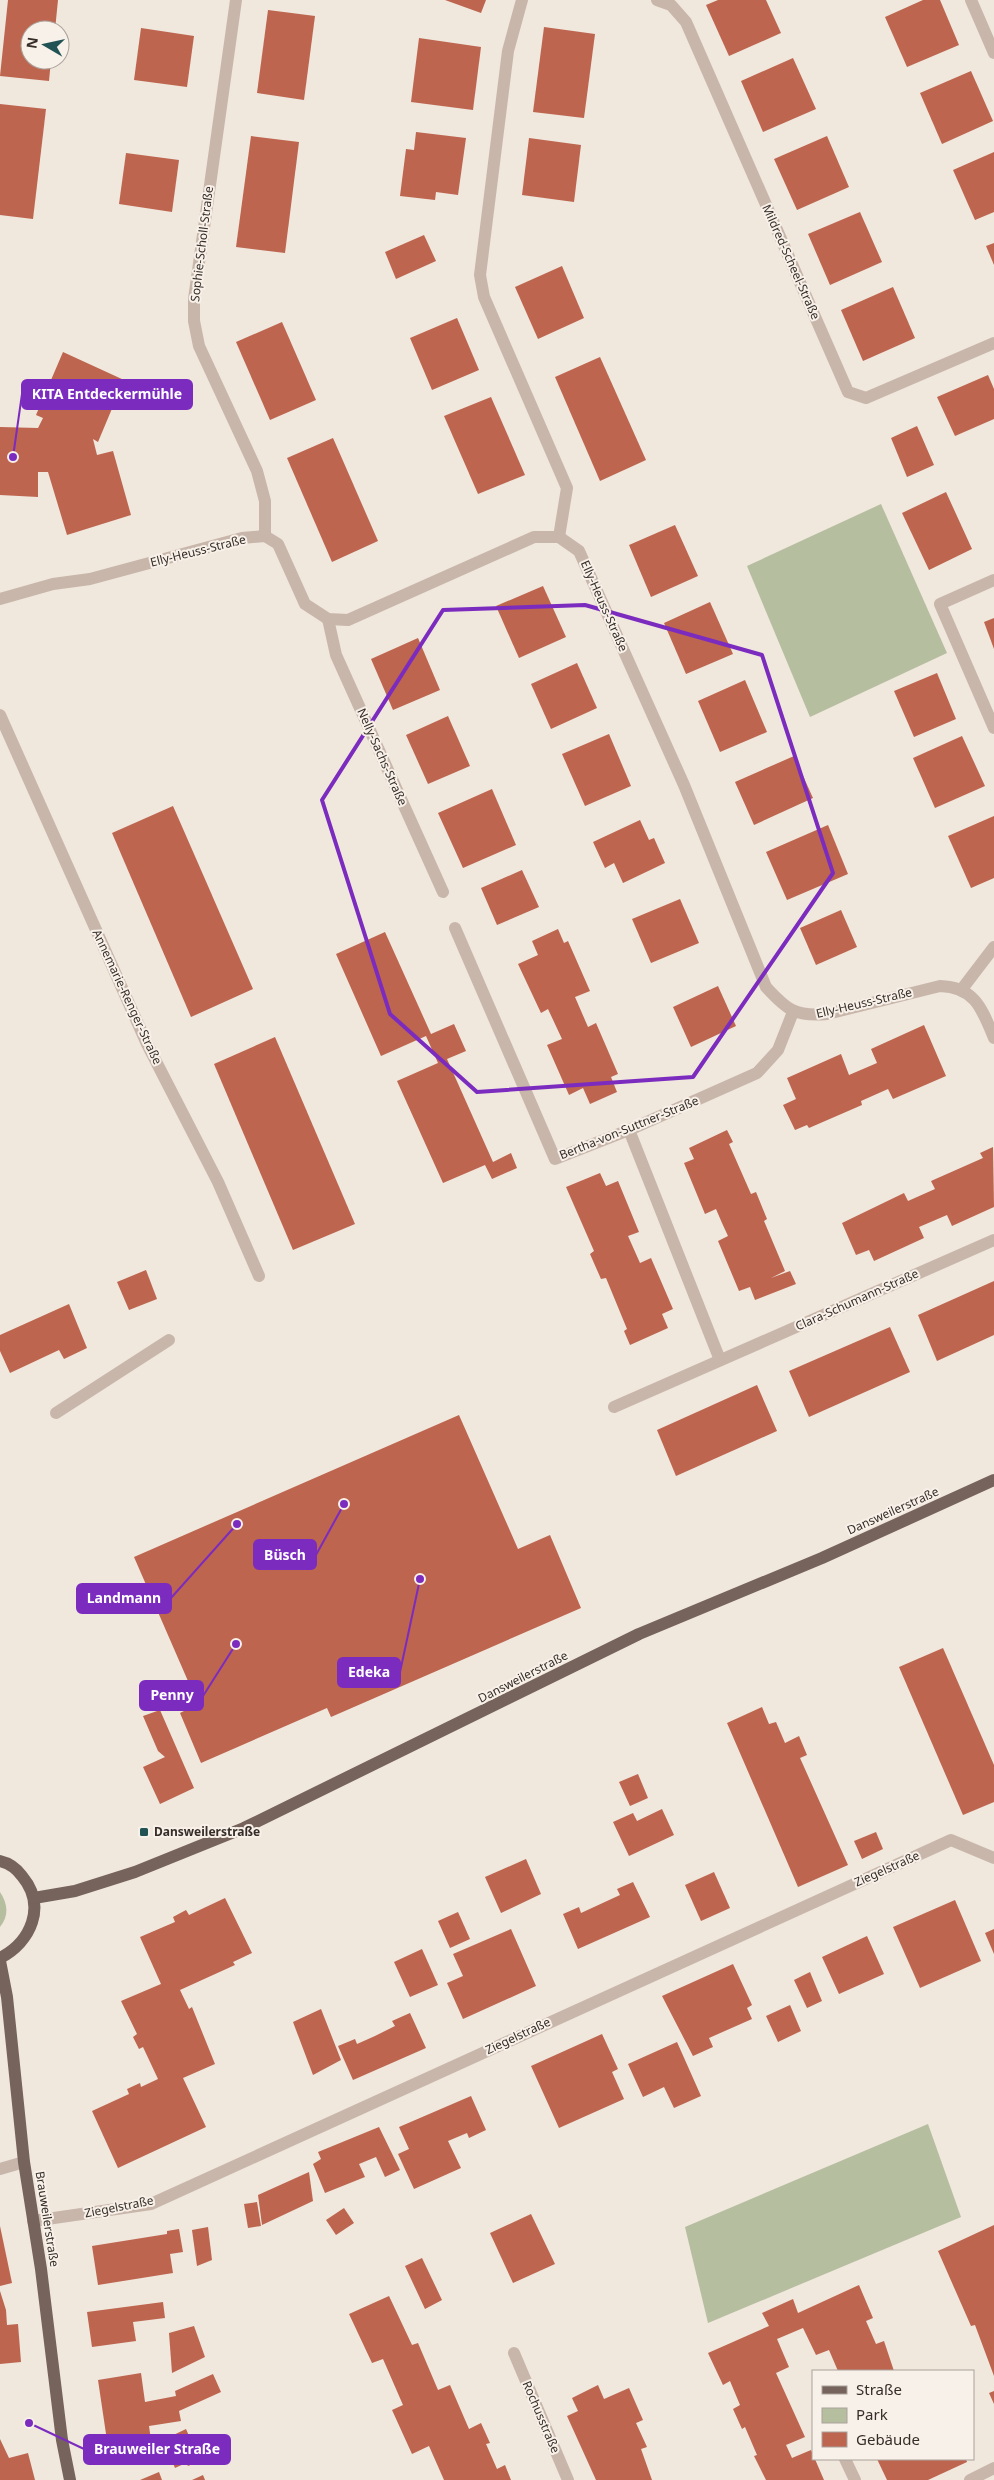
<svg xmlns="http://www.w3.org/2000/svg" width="994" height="2480" viewBox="0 0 994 2480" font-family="'Noto Sans',sans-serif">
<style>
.green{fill:#b5be9e}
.building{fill:#bd654f}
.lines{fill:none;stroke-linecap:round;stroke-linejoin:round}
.minor{stroke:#c8b6aa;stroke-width:12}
.major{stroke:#76635b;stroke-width:12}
.marked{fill:none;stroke:#7b2cbf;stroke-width:4;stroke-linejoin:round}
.poi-dot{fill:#215354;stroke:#f8f1e9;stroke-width:2}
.labels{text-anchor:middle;stroke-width:4;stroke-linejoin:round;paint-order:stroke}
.street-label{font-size:12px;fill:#362d29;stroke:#f8f1e9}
.poi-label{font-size:12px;font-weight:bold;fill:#362d29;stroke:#f8f1e9;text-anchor:start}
.leader{fill:none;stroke:#7b2cbf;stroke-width:2}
.callout-dot{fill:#7b2cbf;stroke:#f8f1e9;stroke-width:2}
.callout{fill:#7b2cbf;stroke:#7b2cbf;stroke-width:2}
.callout-label{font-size:14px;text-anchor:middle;font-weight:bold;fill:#fff}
</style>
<rect width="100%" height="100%" fill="#f0e7dd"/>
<!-- green -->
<g class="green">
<polygon points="881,504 947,653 810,717 747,566"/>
<path d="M0,1892C8,1904 9,1916 0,1927Z"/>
<polygon points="928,2124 961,2217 708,2323 685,2227"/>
</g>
<!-- building -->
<g class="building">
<polygon points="8,0 58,0 55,30 30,30 30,60 51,60 49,81 0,76"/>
<polygon points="445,0 486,0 481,13"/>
<polygon points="718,0 766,0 781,33 729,56 706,5"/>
<polygon points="923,0 940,0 959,45 907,67 885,17"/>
<polygon points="268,10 315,16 304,100 257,93"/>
<polygon points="544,27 595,34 584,118 533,112"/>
<polygon points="141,28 194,36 187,87 134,80"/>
<polygon points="419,38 481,47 473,110 411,102"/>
<polygon points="793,58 816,109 763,132 741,81"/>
<polygon points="971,71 993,121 942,144 920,93"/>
<polygon points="0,104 46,109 33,219 0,215"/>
<polygon points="416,132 466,138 458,195 436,192 435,200 400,196 406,149 414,150"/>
<polygon points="251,136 299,142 285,253 236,247"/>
<polygon points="827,136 849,187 797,210 774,159"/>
<polygon points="529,138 581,145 574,202 522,195"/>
<polygon points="994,152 994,212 975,220 953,170"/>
<polygon points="126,153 179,160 172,212 119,204"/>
<polygon points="860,212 882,262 830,285 808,234"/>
<polygon points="424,235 436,261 396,279 385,252"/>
<polygon points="994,243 994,265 986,246"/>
<polygon points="562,266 584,318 538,339 515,287"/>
<polygon points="893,287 915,338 863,361 841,310"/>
<polygon points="457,318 479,370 432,390 410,338"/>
<polygon points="282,322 316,400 270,420 236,342"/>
<polygon points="63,352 124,380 98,442 93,439 97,455 113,451 131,515 67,535 48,472 38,472 38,497 0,495 0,427 38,428 43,418 36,415"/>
<polygon points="600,357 646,460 600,481 555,377"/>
<polygon points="988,375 994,389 994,419 955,436 937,397"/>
<polygon points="491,397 525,475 478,494 444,416"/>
<polygon points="917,426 934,465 907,477 891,438"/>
<polygon points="333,438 378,541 332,562 287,458"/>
<polygon points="946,492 972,549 929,570 902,513"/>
<polygon points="675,525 698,576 651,597 629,545"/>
<polygon points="543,586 566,637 519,658 496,606"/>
<polygon points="710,602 733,654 686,674 664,623"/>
<polygon points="994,618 994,649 984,622"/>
<polygon points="418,638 440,690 393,710 371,659"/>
<polygon points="577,663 597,708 551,729 531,684"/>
<polygon points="937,673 956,719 914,737 894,691"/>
<polygon points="745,680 767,732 720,752 698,701"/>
<polygon points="448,716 470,766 428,784 406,735"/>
<polygon points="609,734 631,786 585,806 562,754"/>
<polygon points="962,736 985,786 935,808 913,758"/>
<polygon points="794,756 813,798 754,825 735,782"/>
<polygon points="492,789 516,845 463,868 438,813"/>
<polygon points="173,806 253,989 191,1017 112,833"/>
<polygon points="994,816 994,878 971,888 948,836"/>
<polygon points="640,820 649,840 654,838 665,863 623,883 614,863 605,868 593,842"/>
<polygon points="828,825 848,874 787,900 766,852"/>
<polygon points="522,870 539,907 497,925 481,888"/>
<polygon points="680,899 699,943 651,963 632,919"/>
<polygon points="841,910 857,947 816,965 800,928"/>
<polygon points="558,929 564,943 568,941 590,991 575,997 588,1027 596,1023 618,1074 611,1077 617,1092 590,1104 583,1088 569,1095 547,1045 562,1039 548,1009 541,1013 518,964 538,955 532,941"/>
<polygon points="385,932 431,1034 454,1024 466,1051 447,1059 493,1162 511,1153 517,1168 492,1179 485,1165 443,1183 397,1081 438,1063 426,1036 381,1056 336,954"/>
<polygon points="718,986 736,1026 691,1047 673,1007"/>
<polygon points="924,1025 946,1076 893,1099 888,1089 861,1101 862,1105 809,1128 807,1125 795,1130 783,1105 796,1099 787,1078 841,1054 849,1075 877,1063 871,1049"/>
<polygon points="275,1037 355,1224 293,1250 214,1064"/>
<polygon points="727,1130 733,1142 729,1144 751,1194 756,1192 767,1219 764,1221 785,1271 771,1278 790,1271 796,1284 755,1300 750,1287 739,1291 718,1241 728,1236 722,1223 716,1209 705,1214 684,1163 694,1159 689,1148"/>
<polygon points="993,1147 994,1207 952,1226 947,1215 919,1227 924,1238 874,1261 869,1250 856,1255 842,1223 904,1193 908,1201 935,1189 931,1181 983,1158 980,1153"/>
<polygon points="600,1173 606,1186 618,1181 639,1232 628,1236 640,1263 651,1258 673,1309 662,1314 668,1328 630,1345 624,1331 627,1329 606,1278 601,1279 590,1254 594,1251 566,1187"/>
<polygon points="146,1270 157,1299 129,1310 117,1282"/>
<polygon points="994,1281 994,1335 937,1361 918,1315"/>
<polygon points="69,1304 87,1348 64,1359 59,1350 10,1373 0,1351 0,1335"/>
<polygon points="890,1327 910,1372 809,1417 789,1371"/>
<polygon points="757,1385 777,1431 676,1476 657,1430"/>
<polygon points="459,1415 518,1549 550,1535 581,1608 331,1717 327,1708 201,1763 180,1713 198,1704 134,1557"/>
<polygon points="943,1648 994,1765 994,1802 963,1815 899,1667"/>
<polygon points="762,1707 769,1724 776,1722 785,1743 799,1736 807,1755 800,1758 848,1865 798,1887 727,1723"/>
<polygon points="160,1710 194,1788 160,1804 143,1767 165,1757 158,1751 143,1716"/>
<polygon points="638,1774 648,1798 630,1806 619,1782"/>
<polygon points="662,1809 674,1835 629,1856 613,1822 633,1813 637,1821"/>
<polygon points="876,1832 883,1849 862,1859 854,1841"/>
<polygon points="526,1859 541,1894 501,1913 485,1877"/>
<polygon points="714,1872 730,1908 701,1921 685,1885"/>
<polygon points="633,1882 650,1917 578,1949 563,1914 579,1907 581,1913 620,1895 617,1889"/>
<polygon points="225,1898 252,1953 233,1962 235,1965 180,1990 189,2009 192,2007 215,2064 183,2078 206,2127 118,2168 92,2111 129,2094 127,2089 140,2083 141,2087 158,2079 143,2047 139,2049 133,2037 137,2034 121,2001 161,1984 140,1937 175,1922 173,1917 186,1910 189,1915"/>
<polygon points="955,1900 981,1961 920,1988 893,1927"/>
<polygon points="458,1912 470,1939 450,1948 438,1921"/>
<polygon points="511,1929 536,1986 463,2019 447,1983 463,1976 453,1954"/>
<polygon points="994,1929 994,1954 985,1933"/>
<polygon points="867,1936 884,1974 839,1994 822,1957"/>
<polygon points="422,1949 438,1985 410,1997 394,1962"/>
<polygon points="733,1964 752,2005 747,2008 752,2019 709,2038 713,2047 693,2056 662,1996"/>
<polygon points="810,1972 822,2001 807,2008 794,1980"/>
<polygon points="790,2005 801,2031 778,2042 766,2016"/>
<polygon points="321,2009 341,2060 313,2075 293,2022"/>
<polygon points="410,2013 426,2048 353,2080 338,2046 355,2039 357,2044 375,2036 395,2026 392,2021"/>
<polygon points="602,2034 618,2069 612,2072 624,2099 559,2128 531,2066"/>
<polygon points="677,2042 701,2096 674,2108 664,2087 643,2097 628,2064"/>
<polygon points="471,2096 486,2130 469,2138 467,2133 448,2141 461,2168 414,2189 398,2154 409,2149 399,2127"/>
<polygon points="379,2127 400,2170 385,2177 376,2157 359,2164 365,2177 325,2193 313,2164 321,2159 318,2152"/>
<polygon points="309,2172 313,2201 262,2225 258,2195"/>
<polygon points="257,2202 261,2226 248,2228 244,2204"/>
<polygon points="344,2208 354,2223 336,2235 326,2220"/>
<polygon points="531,2214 555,2264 513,2283 490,2233"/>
<polygon points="994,2225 994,2376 975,2325 971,2326 938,2251"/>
<polygon points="0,2226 12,2283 0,2286"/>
<polygon points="208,2227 212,2260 197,2266 192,2230"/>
<polygon points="179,2229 183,2252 170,2254 173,2273 98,2285 92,2246 167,2234 167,2231"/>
<polygon points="422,2258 442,2300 425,2309 405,2266"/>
<polygon points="859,2285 873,2318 866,2321 876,2344 884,2341 894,2371 838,2371 829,2350 816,2355 803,2328 777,2339 789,2367 776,2373 805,2437 786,2445 792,2458 811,2450 824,2480 766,2480 754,2456 757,2455 745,2427 742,2429 733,2409 740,2405 730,2381 723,2385 708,2353 769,2326 762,2313 793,2299 798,2313"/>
<polygon points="0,2291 6,2310 7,2325 18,2324 21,2362 0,2364"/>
<polygon points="389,2296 412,2345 418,2343 438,2390 450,2385 469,2429 481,2423 490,2443 486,2444 497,2469 505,2465 511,2480 444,2480 429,2446 412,2454 392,2410 403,2405 383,2359 372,2363 349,2314"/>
<polygon points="163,2302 165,2318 133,2322 136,2341 92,2347 87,2312"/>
<polygon points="194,2326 205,2357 172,2373 169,2333"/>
<polygon points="141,2373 145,2402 176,2396 175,2391 213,2374 221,2392 179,2411 181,2421 149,2426 152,2447 109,2454 98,2380"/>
<polygon points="598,2385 604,2399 629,2388 643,2420 636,2423 647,2447 641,2449 652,2480 596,2480 567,2416 578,2411 572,2398"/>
<polygon points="994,2391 994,2404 989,2393"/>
<polygon points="186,2429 200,2461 188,2466 186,2463 175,2468 163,2440"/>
<polygon points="0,2439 9,2458 28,2453 35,2480 0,2480"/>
<polygon points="877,2459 966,2459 967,2462 928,2480 887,2480"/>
<polygon points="159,2472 162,2480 140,2480"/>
<polygon points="203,2475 205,2480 192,2480"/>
</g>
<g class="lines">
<!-- minor -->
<g class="minor">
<polyline points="236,0 194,299 194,321 199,346 257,471 265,501 265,536"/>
<polyline points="522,0 508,51 480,275 484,297 567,488 559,537"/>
<polyline points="657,0 671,5 686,22 848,392 866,398 994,343"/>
<polyline points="971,0 994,53"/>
<polyline points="994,580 940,604 994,728"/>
<path d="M0,599L53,584L90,579L242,538L265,536L278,544L305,604L328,619L348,620L534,537H559L579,551L684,785L766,987C786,1009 795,1017 827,1014L940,986C975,987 982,1009 994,1038"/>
<polyline points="328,619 336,655 443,892"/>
<polyline points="0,715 147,1044 218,1182 259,1276"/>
<polyline points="455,928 555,1159 629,1130 757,1073 778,1050 793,1012"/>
<polyline points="962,989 994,947"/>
<polyline points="629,1130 720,1360"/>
<polyline points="614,1407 994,1240"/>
<polyline points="56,1413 169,1340"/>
<polyline points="0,2169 24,2162"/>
<polyline points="33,2221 151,2204 951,1840 994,1858"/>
<polyline points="514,2353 568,2480"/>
<polyline points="845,2459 855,2480"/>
<polyline points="970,2480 994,2468"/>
</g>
<!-- major -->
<g class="major">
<path d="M0,1861C9,1863 17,1869 22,1876C47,1906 31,1942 0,1958"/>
<polyline points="34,1898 75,1891 135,1872 244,1828 639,1634 822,1558 994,1480"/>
<polyline points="0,1961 7,1997 24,2162 41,2269 62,2440 70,2480"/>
</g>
</g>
<!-- marked area -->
<path class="marked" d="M585,605L762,655L833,873L693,1077L477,1092L390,1014L322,800L443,610Z"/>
<!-- markers -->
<rect class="poi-dot" x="139" y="1827" width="10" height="10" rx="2.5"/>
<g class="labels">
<!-- street labels -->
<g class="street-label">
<text transform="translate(202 244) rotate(-83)" y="4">Sophie-Scholl-Straße</text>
<text transform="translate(791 262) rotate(66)" y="4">Mildred-Scheel-Straße</text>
<text transform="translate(198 551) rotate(-14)" y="4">Elly-Heuss-Straße</text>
<text transform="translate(604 606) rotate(66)" y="4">Elly-Heuss-Straße</text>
<text transform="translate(382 757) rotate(66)" y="4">Nelly-Sachs-Straße</text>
<text transform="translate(127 997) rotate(65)" y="4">Annemarie-Renger-Straße</text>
<text transform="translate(864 1003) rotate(-13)" y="4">Elly-Heuss-Straße</text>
<text transform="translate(629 1128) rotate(-22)" y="4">Bertha-von-Suttner-Straße</text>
<text transform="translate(857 1300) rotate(-24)" y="4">Clara-Schumann-Straße</text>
<text transform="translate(893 1511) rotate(-24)" y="4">Dansweilerstraße</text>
<text transform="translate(523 1677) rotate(-27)" y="4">Dansweilerstraße</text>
<text transform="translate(887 1869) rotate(-24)" y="4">Ziegelstraße</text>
<text transform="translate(518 2036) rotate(-25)" y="4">Ziegelstraße</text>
<text transform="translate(119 2207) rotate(-11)" y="4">Ziegelstraße</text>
<text transform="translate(47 2219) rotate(81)" y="4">Brauweilerstraße</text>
<text transform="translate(541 2417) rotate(67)" y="4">Rochusstraße</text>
</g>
<!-- poi labels -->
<g class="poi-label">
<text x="154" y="1836">Dansweilerstraße</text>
</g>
</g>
<!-- callouts -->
<path class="leader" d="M13 457L22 394M344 1504L316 1555M237 1524L171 1598M420 1579L400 1672M236 1644L203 1696M29 2423L84 2449"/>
<g class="callout-dot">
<circle cx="13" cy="457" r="5"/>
<circle cx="344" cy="1504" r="5"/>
<circle cx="237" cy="1524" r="5"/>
<circle cx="420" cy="1579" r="5"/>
<circle cx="236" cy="1644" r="5"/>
<circle cx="29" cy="2423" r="5"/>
</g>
<g class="callout">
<rect x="22" y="380" width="170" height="29" rx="5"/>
<rect x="254" y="1540" width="62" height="29" rx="5"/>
<rect x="77" y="1584" width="94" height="29" rx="5"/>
<rect x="338" y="1658" width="62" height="29" rx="5"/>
<rect x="140" y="1681" width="63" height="29" rx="5"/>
<rect x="84" y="2435" width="146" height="29" rx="5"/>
</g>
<g class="callout-label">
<text x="107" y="399">KITA Entdeckermühle</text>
<text x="285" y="1560">Büsch</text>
<text x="124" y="1603">Landmann</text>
<text x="369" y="1677">Edeka</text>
<text x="172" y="1700">Penny</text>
<text x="157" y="2454">Brauweiler Straße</text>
</g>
<!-- legend -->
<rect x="812" y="2370" width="162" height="90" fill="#f8f1e9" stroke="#aaa39c"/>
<rect x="822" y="2386" width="25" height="8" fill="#76635b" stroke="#aaa39c"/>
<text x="856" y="2395" font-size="15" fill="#362d29">Straße</text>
<rect x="822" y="2408" width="25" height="15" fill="#b5be9e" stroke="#aaa39c"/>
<text x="856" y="2420" font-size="15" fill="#362d29">Park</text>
<rect x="822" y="2432" width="25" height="15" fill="#bd654f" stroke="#aaa39c"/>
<text x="856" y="2445" font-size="15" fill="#362d29">Gebäude</text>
<!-- north arrow -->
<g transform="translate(45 45) rotate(279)"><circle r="24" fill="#f8f1e9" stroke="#aaa39c"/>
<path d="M0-4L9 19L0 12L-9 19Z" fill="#215354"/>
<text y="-8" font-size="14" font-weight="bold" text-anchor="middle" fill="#362d29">N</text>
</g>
</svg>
